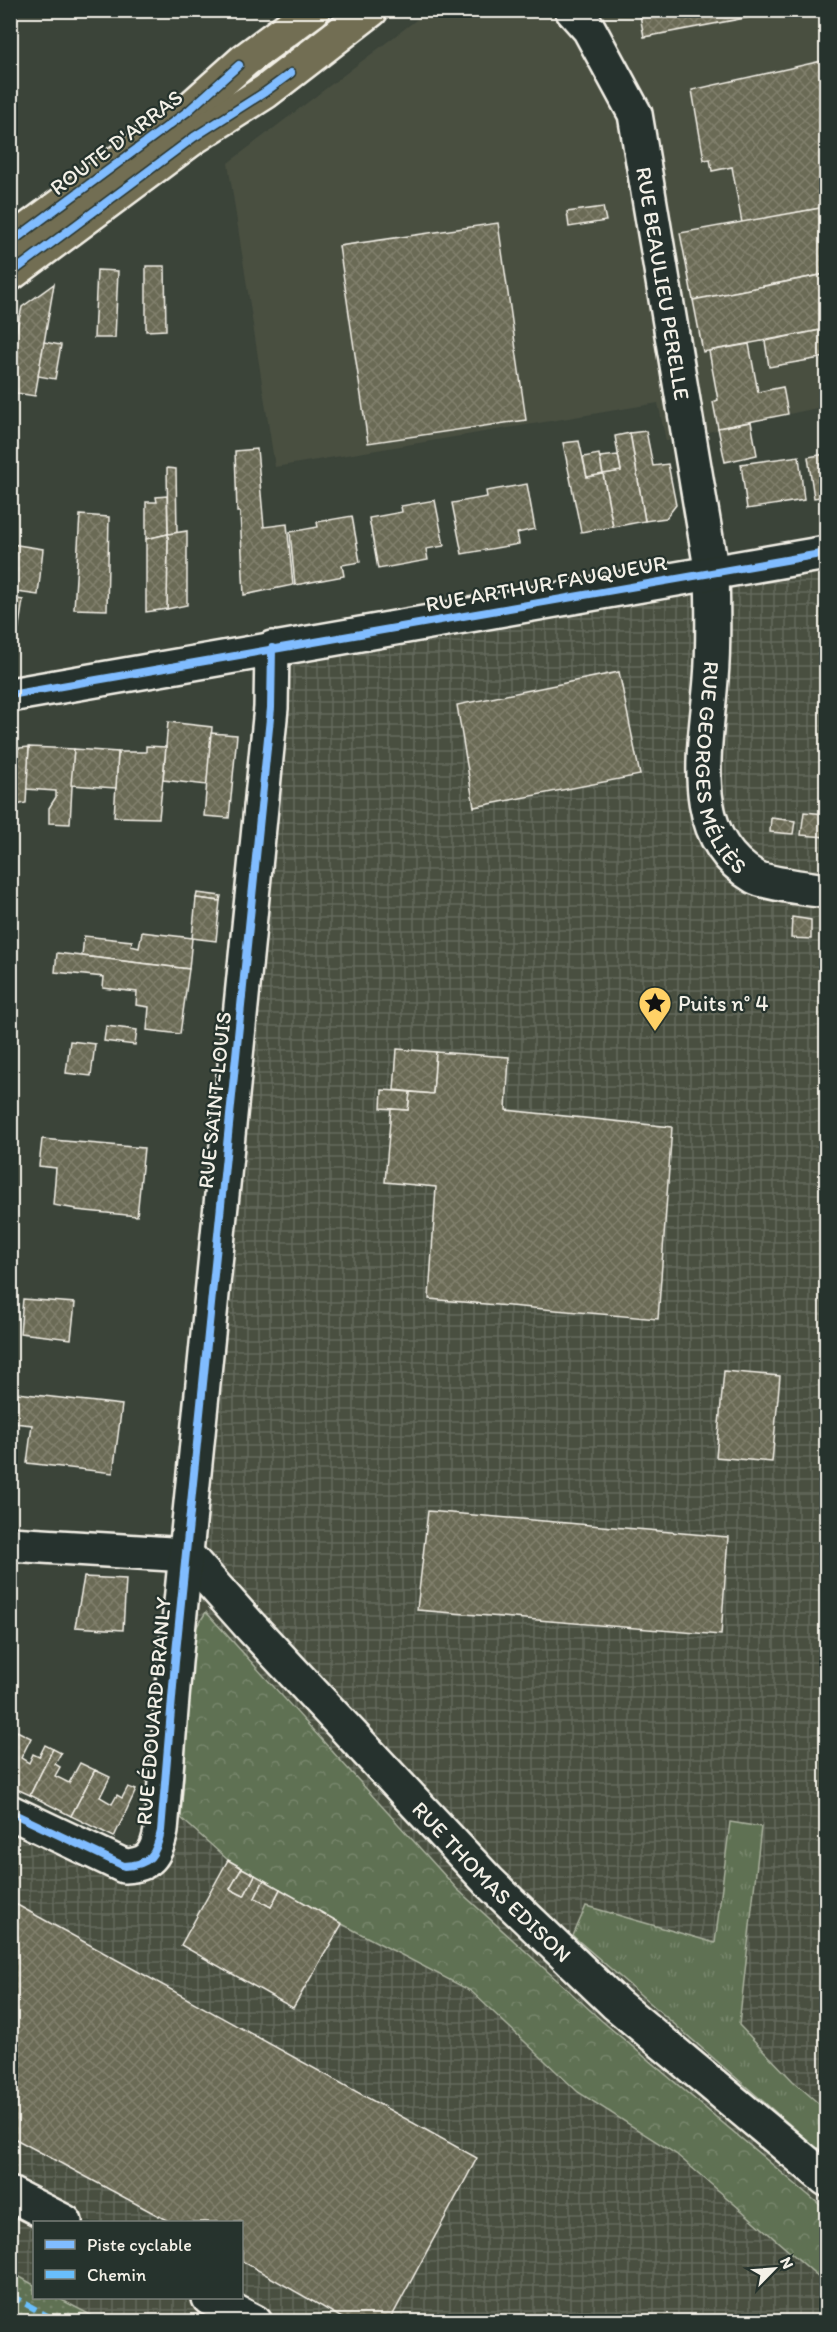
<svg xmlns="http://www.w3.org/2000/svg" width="837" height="2332" viewBox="0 0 837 2332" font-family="Itim,sans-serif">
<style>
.built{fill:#494f41}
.industrial{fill:url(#industrial-grid)}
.grass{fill:url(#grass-tufts);stroke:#aab19e;stroke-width:1.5}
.forest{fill:url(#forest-crowns);stroke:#aab19e;stroke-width:1.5}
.park{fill:url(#park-dots);stroke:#aab19e;stroke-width:1.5}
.building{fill:url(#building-cross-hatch);stroke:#f4f1e8;stroke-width:1.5}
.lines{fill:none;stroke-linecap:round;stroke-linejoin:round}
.minor-casing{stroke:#f4f1e8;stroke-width:38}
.major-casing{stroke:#f4f1e8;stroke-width:38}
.minor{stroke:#26332d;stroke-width:33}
.major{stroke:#726e52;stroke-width:33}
.quiet{stroke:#69befc;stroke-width:6;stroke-dasharray:12 6;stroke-linecap:butt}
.cycleway-casing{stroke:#26332d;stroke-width:11}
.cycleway{stroke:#80bcff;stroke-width:8}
.labels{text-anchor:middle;stroke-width:4.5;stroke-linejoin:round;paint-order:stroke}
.street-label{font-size:22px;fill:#f4f1e8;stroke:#26332d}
.poi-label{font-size:22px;fill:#f4f1e8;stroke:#26332d;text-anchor:start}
</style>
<defs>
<pattern id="industrial-grid" width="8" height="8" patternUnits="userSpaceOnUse" patternTransform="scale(1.5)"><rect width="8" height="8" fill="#494f41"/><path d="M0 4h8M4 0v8" fill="none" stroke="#64695c"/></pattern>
<pattern id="grass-tufts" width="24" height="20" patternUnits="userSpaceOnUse" patternTransform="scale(1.5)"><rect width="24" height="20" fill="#5f7153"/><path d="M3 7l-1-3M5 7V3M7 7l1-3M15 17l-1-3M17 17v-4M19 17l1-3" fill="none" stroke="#77866c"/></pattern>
<pattern id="forest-crowns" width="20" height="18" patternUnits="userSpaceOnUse" patternTransform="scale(1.5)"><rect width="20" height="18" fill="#5f7153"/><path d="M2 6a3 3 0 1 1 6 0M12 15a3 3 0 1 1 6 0" fill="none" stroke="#77866c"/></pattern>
<pattern id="park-dots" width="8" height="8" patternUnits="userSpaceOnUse" patternTransform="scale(1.5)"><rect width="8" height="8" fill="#5f7153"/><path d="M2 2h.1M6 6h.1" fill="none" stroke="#77866c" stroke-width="1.8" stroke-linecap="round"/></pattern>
<pattern id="building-cross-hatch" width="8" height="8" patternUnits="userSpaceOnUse" patternTransform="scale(1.5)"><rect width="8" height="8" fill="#6b6a55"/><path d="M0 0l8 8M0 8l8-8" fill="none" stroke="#81806d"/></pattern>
</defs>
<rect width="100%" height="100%" fill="#3b4439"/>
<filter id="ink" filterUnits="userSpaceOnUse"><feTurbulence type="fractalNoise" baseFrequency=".0167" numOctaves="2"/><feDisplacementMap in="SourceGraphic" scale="12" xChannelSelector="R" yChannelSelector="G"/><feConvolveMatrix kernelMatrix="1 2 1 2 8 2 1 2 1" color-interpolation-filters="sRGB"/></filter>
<g filter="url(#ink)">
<!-- built -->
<polygon class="built" points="428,11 826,11 826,406 666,441 658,403 275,467 228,163"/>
<!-- industrial -->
<polygon class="industrial" points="826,553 826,2321 103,2322 58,2298 242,2298 242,2222 34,2222 34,2285 11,2272 10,1812 150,1859 272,648"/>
<!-- grass -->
<polygon class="grass" points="730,1822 761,1827 739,2025 793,2081 826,2110 826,2156 573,1936 586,1906 715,1943"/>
<!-- forest -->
<polygon class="forest" points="206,1612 457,1889 602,2021 826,2210 826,2283 676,2154 578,2092 471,1991 342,1924 228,1860 181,1818 194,1631"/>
<!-- park -->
<polygon class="park" points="11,2272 34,2285 34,2298 58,2298 102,2321 11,2321"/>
<!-- building -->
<g class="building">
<polygon points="639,10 766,10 761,15 644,37"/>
<polygon points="826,60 826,207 742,223 732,167 712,171 710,159 704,160 692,90"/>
<polygon points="603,207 606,221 569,227 567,212"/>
<polygon points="826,207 826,274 693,300 680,233"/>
<polygon points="498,223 526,420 368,443 339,246"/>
<polygon points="146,266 165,266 166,330 146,331"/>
<polygon points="97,270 118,271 115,338 94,338"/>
<polygon points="826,274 826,329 703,352 693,300"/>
<polygon points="54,284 35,396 10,392 10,357 22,307"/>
<polygon points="826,329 826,357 769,367 765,341"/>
<polygon points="44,342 61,345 55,379 38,376"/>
<polygon points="749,344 758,392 783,387 788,414 718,428 713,402 718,400 709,351"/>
<polygon points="751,422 757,455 725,462 718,428"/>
<polygon points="646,431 653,466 668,464 676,505 666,518 645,521 630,433"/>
<polygon points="630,433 645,521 613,527 603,474 621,471 615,436"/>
<polygon points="579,441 587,477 603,474 613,527 581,532 563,443"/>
<polygon points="257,449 264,527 287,524 293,585 244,595 240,512 237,512 235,451"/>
<polygon points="599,454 603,474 587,477 583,457"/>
<polygon points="826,454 826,496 814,498 808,457"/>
<polygon points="618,455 621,471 603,474 600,457"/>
<polygon points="799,456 804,500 747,509 741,464"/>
<polygon points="167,468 176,469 177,533 168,534"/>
<polygon points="527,484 535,529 517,533 519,544 462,554 452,503 487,497 486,491"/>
<polygon points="167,496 168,534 146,539 146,502 157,502 156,497"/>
<polygon points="435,500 444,546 426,549 428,560 378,569 369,518 402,512 401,506"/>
<polygon points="80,515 109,517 107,610 74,609"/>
<polygon points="352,516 360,562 342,565 344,576 295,585 290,532 318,527 317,522"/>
<polygon points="187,531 187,605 167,609 168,534"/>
<polygon points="168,534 167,609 146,612 146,539"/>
<polygon points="11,544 43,549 38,595 10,591"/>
<polygon points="10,598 23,600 18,632 10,631"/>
<polygon points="619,672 640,775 474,807 457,705"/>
<polygon points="168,722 212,727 207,785 163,780"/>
<polygon points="211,733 237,735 229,818 204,816"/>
<polygon points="146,746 166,747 159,818 114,817 118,752 146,752"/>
<polygon points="29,747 74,749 70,824 49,823 49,808 56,797 56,791 26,789"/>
<polygon points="29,747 26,803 11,806 10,808 10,749"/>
<polygon points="74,749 118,752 116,788 71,785"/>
<polygon points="804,812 826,814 826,837 801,835"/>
<polygon points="771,818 795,821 793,834 770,832"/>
<polygon points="197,893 221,896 220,901 196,898"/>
<polygon points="196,898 220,901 216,941 192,938"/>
<polygon points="792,917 811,920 811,939 791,938"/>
<polygon points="142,932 192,938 189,969 82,956 84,936 132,941 131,946 139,948"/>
<polygon points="57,953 189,969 180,1034 147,1030 149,1007 136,1005 137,992 103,988 104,977 55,972"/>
<polygon points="106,1026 137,1030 135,1045 104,1041"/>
<polygon points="70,1041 95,1044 91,1076 66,1073"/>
<polygon points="397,1049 436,1052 433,1094 394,1090"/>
<polygon points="436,1052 509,1057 506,1110 672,1127 658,1319 429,1299 436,1187 385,1182 391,1109 408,1110 410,1092 433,1094"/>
<polygon points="382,1090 410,1092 408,1110 381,1108"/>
<polygon points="42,1139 144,1148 137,1216 76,1210 76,1209 53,1205 56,1168 39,1166"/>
<polygon points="23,1299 75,1303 71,1339 20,1333"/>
<polygon points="724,1371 780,1376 772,1462 716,1457"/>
<polygon points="17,1393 122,1405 113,1473 27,1463 32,1425 14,1423"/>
<polygon points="428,1511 728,1537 721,1635 417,1610"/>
<polygon points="84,1577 126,1579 123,1630 75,1627"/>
<polygon points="17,1731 31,1738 21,1758 29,1763 33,1754 39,1757 45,1745 53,1749 30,1795 10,1786 10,1743"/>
<polygon points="53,1749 61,1753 55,1764 60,1767 55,1776 69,1783 80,1763 95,1770 71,1816 30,1795"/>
<polygon points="95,1770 110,1777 100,1797 112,1804 117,1795 122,1798 128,1787 136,1790 114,1837 71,1816"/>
<polygon points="228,1860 242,1868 230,1889 244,1896 255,1875 264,1880 255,1898 271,1907 280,1889 342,1924 293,2008 181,1945"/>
<polygon points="242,1868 255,1875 244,1896 230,1889"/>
<polygon points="264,1880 280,1889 271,1907 255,1898"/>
<polygon points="10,1901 477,2158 389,2322 349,2322 242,2261 242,2222 170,2222 10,2136"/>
</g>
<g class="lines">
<defs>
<g id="minor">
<path id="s1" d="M572,10L589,29L635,114L712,574C713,609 714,644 711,679C706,747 684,835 755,877C765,883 812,889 826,891"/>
<polyline points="10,695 826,553"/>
<polyline points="10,1544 187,1555"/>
<path id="s2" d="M187,1555L251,1627L489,1882L616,2004L826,2179"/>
<path d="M10,1812L124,1866C150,1865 156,1855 161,1831L175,1662L271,708L272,648"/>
<polyline points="10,2194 65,2222"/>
<polyline points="209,2298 255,2322"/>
</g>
<g id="major">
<polyline points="10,243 188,111 245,60 313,10"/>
<polyline points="10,274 194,137 265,92 371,10"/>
</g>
</defs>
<!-- minor casing -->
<use href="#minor" class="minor-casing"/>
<!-- major casing -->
<use href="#major" class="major-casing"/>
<!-- minor -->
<use href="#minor" class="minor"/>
<!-- major -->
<use href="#major" class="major"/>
<!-- quiet -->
<polyline class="quiet" points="10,2295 58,2322"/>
<defs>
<g id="cycleway">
<polyline points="10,243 188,111 239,65"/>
<polyline points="10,274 194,137 265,92 291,73"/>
<polyline points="10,695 826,553"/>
<path d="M10,1812L124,1866C150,1865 156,1855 161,1831L175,1662L271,708L272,648"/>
</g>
</defs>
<!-- cycleway casing -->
<use href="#cycleway" class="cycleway-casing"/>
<!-- cycleway -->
<use href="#cycleway" class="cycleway"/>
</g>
</g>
<!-- icons -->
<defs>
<symbol id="sight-pin" viewBox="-11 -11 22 30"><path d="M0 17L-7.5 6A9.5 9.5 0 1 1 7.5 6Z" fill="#ffd166" stroke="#26332d"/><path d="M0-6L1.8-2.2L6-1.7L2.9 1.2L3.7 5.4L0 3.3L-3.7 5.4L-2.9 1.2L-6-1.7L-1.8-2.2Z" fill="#111"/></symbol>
</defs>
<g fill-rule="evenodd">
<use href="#sight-pin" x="636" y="984" width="38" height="52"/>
</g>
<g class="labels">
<!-- street labels -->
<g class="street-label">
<text transform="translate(116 142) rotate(-37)" y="8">ROUTE D'ARRAS</text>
<text dy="8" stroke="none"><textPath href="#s1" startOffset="294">RUE BEAULIEU PERELLE</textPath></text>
<text transform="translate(546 583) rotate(-10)" y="8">RUE ARTHUR FAUQUEUR</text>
<text dy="8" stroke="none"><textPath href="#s1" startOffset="786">RUE GEORGES MÉLIÈS</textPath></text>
<text transform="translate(214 1100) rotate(-84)" y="8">RUE SAINT-LOUIS</text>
<text transform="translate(153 1711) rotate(-85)" y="8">RUE ÉDOUARD BRANLY</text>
<text dy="8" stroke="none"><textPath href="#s2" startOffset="447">RUE THOMAS EDISON</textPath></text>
</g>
<!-- poi labels -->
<g class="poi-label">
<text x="678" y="1011">Puits n° 4</text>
</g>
</g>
<!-- margin -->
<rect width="837" height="2332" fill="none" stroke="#26332d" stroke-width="36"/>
<rect x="18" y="18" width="801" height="2296" fill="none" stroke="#f4f1e8" stroke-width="2" filter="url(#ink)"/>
<!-- legend -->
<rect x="33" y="2221" width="210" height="78" fill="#26332d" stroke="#787f78" stroke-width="1.5"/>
<rect x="45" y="2240" width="30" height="9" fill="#80bcff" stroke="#787f78" stroke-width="1.5"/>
<text x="87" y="2251" font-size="18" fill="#f4f1e8">Piste cyclable</text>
<rect x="45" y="2270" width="30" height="9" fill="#69befc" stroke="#787f78" stroke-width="1.5"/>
<text x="87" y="2281" font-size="18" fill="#f4f1e8">Chemin</text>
<!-- north arrow -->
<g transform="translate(774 2269) rotate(65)" stroke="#26332d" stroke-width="4.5" paint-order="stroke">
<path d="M0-4.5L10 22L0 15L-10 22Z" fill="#f4f1e8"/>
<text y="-9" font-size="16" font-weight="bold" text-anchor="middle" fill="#f4f1e8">N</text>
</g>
</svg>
